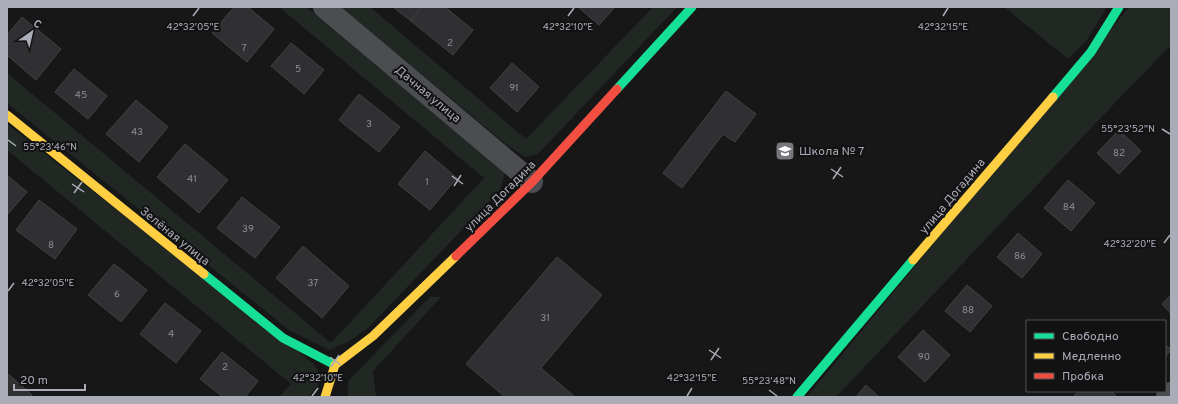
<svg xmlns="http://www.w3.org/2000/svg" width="1178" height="404" viewBox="0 0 1178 404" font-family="Overpass,sans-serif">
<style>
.green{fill:#212823}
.building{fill:#303032;stroke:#404144}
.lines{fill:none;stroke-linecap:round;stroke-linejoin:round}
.street{stroke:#4c4d50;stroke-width:22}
.fast{stroke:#16e098;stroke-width:9}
.slow{stroke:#ffcf43;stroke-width:9}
.jam{stroke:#f24e42;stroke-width:9}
.ticks{fill:none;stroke:#aaacb7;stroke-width:1.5}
.labels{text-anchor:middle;stroke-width:4;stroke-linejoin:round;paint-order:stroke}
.number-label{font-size:10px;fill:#8c8d96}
.street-label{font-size:12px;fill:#aaacb7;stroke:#121213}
.poi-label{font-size:12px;fill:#aaacb7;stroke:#121213;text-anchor:start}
.ticks-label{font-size:10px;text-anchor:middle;fill:#aaacb7;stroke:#121213;stroke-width:4;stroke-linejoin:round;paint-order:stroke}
</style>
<rect width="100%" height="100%" fill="#171718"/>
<!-- green -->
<g class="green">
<polygon points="279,7 306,7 505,173 500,190 368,328 348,342 329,350 289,330 7,103 7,73 331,343 484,178"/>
<polygon points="340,7 370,7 526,139 653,7 677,7 538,154 525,157 511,148"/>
<polygon points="1004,7 1107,7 1087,40 1068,59"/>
<polygon points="1129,7 1171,7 1171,45 1112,106 836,397 807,397"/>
<path d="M7,124L313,363C325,380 320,383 308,397H279L291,384L7,150Z"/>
<polygon points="430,297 441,297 373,371 376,397 348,397 348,381"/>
</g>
<!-- building -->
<g class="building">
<polygon points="234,7 248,7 274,29 247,62 212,33"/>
<polygon points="393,7 422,7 411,21"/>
<polygon points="422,7 445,7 473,30 453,55 411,21"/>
<polygon points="578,7 615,7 599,25"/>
<polygon points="22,17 61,49 36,80 7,55 7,35"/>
<polygon points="291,43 324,70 304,94 271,66"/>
<polygon points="512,63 539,87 517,112 490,88"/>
<polygon points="74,69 107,96 88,119 55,92"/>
<polygon points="726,91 756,114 735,142 723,134 682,188 663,173"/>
<polygon points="359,94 400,127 379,152 339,120"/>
<polygon points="136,100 168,127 139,162 106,134"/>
<polygon points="1119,130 1141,151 1119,174 1097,153"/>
<polygon points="185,144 228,180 199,213 157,177"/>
<polygon points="425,151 457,178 430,210 398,184"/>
<polygon points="7,175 27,192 7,215"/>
<polygon points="1068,180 1095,203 1071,231 1044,208"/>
<polygon points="242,197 280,227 255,258 217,228"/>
<polygon points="39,200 77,229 55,259 16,230"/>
<polygon points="1018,233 1042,254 1022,278 997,257"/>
<polygon points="303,246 349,286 322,318 276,278"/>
<polygon points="557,257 602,295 541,368 575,397 505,397 466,364"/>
<polygon points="114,264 147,290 121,322 88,295"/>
<polygon points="967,285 992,306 970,332 945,311"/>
<polygon points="1171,295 1171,314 1162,304"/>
<polygon points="165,303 201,331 176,363 140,334"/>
<polygon points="923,330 950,355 925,382 898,357"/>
<polygon points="1165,344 1171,350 1165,357"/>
<polygon points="222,352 258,381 245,397 223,397 200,379"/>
<polygon points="7,373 32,395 30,397 7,397"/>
<polygon points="866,385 879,397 856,397"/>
<polygon points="1079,391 1111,391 1117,397 1073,397"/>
</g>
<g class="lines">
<!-- street -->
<g class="street">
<polyline points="324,7 532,182"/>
<polyline points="1167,397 1171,393"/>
</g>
<!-- fast -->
<g class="fast">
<polyline points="617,89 692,7"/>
<polyline points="1053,97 1091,52 1119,7"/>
<polyline points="204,274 283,338 335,365"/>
<polyline points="797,397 913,260"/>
</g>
<!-- slow -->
<g class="slow">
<polyline points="7,115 204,274"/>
<polyline points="913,260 1053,97"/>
<polyline points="325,397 335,365 373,336 456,256"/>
</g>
<!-- jam -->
<polyline class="jam" points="456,256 532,182 617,89"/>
</g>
<!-- ticks -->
<path class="ticks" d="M193,16L199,8M568,16L574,8M943,16L948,8M1162,129L1170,134M8,140L16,146M831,169L843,177M452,176L463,184M833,179L841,167M72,184L84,192M454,186L461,175M74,193L82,182M1164,243L1170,235M8,291L14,283M709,350L721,358M330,357L341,365M711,360L719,348M331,367L339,355M769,390L777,396M312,396L318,388M687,396L692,388"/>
<!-- icons -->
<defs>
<symbol id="school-square" viewBox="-11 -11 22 22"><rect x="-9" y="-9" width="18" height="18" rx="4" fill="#77787f" stroke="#121213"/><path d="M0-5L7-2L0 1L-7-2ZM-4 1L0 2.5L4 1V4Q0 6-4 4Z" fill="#fff"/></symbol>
</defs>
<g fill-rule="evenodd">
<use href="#school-square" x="774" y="140" width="22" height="22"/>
</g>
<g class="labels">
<!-- number labels -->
<g class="number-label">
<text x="450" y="46">2</text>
<text x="244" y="51">7</text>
<text x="298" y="72">5</text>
<text x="514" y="91">91</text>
<text x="81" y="98">45</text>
<text x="369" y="127">3</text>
<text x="137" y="135">43</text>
<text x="1119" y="156">82</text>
<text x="192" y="182">41</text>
<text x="427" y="185">1</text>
<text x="1069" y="210">84</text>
<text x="248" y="232">39</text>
<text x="51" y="248">8</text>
<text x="1020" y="259">86</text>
<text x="313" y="286">37</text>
<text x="117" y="297">6</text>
<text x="968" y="313">88</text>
<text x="545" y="321">31</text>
<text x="171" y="337">4</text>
<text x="924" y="360">90</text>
<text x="225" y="370">2</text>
</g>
<!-- street labels -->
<g class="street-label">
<text transform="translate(428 94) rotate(40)" y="4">Дачная улица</text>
<text transform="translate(500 196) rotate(-45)" y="4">улица Догадина</text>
<text transform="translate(952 196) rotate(-50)" y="4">улица Догадина</text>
<text transform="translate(175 236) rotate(39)" y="4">Зелёная улица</text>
</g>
<!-- poi labels -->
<g class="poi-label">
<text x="799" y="155">Школа № 7</text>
</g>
</g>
<g class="ticks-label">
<text x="193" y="30">42°32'05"E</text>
<text x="568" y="30">42°32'10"E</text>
<text x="943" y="30">42°32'15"E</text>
<text x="1128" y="132">55°23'52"N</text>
<text x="50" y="150">55°23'46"N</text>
<text x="1130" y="247">42°32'20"E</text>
<text x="48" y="286">42°32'05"E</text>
<text x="318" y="381">42°32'10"E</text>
<text x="692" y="381">42°32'15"E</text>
<text x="769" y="384">55°23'48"N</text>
</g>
<!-- border -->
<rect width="1178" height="404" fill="none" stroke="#aaacb7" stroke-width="16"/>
<!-- legend -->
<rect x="1026" y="320" width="140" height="72" fill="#121213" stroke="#4f5055"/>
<rect x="1034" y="333" width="20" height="6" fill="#16e098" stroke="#4f5055"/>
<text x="1062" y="340" font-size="12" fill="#aaacb7">Свободно</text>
<rect x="1034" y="353" width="20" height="6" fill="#ffcf43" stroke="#4f5055"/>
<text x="1062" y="360" font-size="12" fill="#aaacb7">Медленно</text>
<rect x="1034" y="373" width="20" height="6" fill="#f24e42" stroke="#4f5055"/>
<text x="1062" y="380" font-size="12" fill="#aaacb7">Пробка</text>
<!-- north arrow -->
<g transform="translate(32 32) rotate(34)" stroke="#121213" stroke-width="3" paint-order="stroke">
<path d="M0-3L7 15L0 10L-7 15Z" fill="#aaacb7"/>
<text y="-6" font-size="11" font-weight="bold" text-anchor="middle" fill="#aaacb7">С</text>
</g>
<!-- scale -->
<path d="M14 384v6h71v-6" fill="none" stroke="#aaacb7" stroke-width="2"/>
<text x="20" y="384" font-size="12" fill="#aaacb7" stroke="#121213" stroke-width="3" paint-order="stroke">20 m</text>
</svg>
